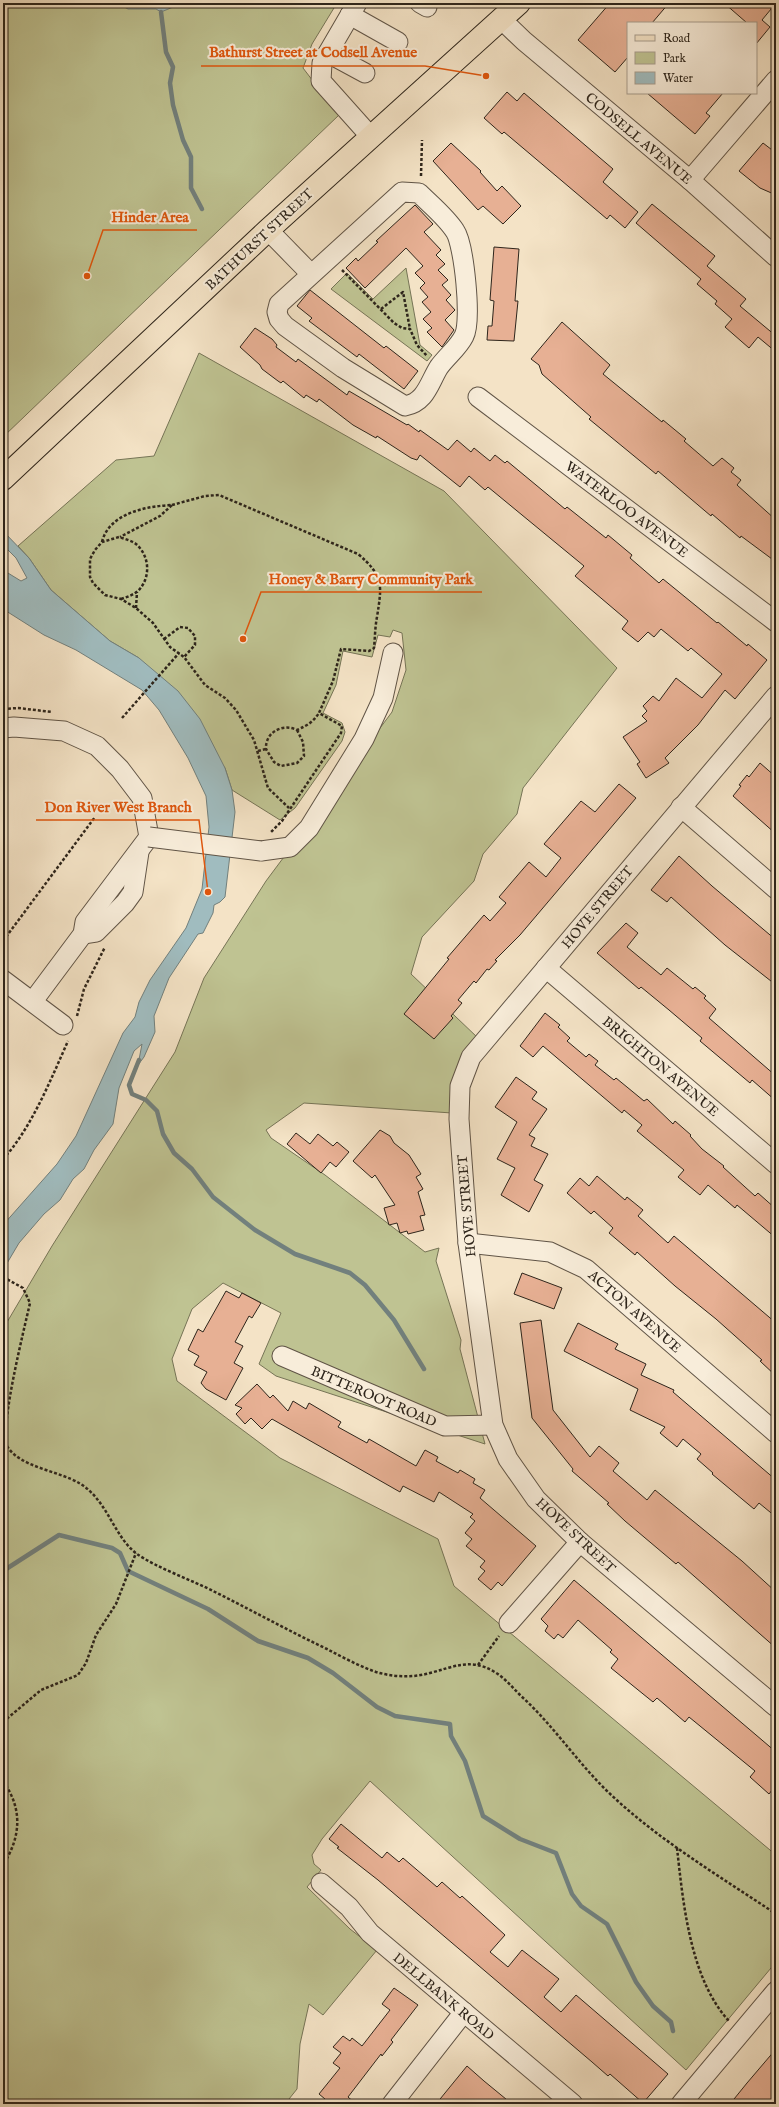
<svg xmlns="http://www.w3.org/2000/svg" width="779" height="2107" viewBox="0 0 779 2107" font-family="'IM FELL English',serif">
<style>
.green{fill:#bfc392;stroke:#767456}
.water{fill:#a0bcbf;stroke:#72807d}
.lines{fill:none;stroke-linecap:round;stroke-linejoin:round}
.stream{stroke:#72807d;stroke-width:4.5}
.building{fill:#e7b094;stroke:#2e251b}
.minor-casing{stroke:#605446;stroke-width:21}
.major-casing{stroke:#2e251b;stroke-width:24}
.path{stroke:#2e251b;stroke-width:2.5;stroke-dasharray:3 2;stroke-linecap:butt}
.minor{stroke:#f8edda;stroke-width:19}
.major{stroke:#f4e3c6;stroke-width:22}
.minor-bridge-casing{stroke:#605446;stroke-width:21;stroke-linecap:butt}
.minor-bridge{stroke:#f8edda;stroke-width:19}
.labels{text-anchor:middle;stroke-width:4;stroke-linejoin:round;paint-order:stroke}
.street-label{font-size:14px;fill:#2e251b;stroke:#f8edda}
.leader{fill:none;stroke:#df560d;stroke-width:1.5}
.callout-dot{fill:#df560d;stroke:#f8edda;stroke-width:1.5}
.callout-label{font-size:15px;text-anchor:middle;font-weight:bold;fill:#df560d;stroke:#f8edda;stroke-width:4;stroke-linejoin:round;paint-order:stroke}
</style>
<rect width="100%" height="100%" fill="#f4e3c6"/>
<filter id="stains"><feTurbulence type="fractalNoise" baseFrequency=".005" numOctaves="4"/><feColorMatrix values="0 0 0 0 .2 0 0 0 0 .09 0 0 0 0 .02 0 0 0 .5 -.17"/></filter>
<radialGradient id="worn" r=".72"><stop offset=".6" stop-color="#630" stop-opacity="0"/><stop offset="1" stop-color="#630" stop-opacity=".3"/></radialGradient>
<!-- green -->
<g class="green">
<polygon points="3,3 337,3 312,44 303,68 339,115 3,437"/>
<polygon points="406,268 420,345 432,355 427,361 331,289 347,273 373,299"/>
<polygon points="199,353 444,491 617,668 523,788 517,814 483,854 474,881 422,937 411,974 478,1038 452,1113 304,1103 266,1130 271,1138 325,1175 425,1252 439,1248 436,1261 461,1340 460,1349 485,1444 276,1376 259,1364 281,1313 223,1283 192,1309 172,1359 177,1381 280,1458 438,1539 454,1586 776,1855 776,1962 686,2070 370,1781 322,1839 312,1855 314,1864 321,1870 307,1887 350,1929 377,1950 323,2015 309,2004 300,2044 297,2089 285,2104 3,2104 3,1329 52,1246 175,1052 204,978 266,881 392,712 406,670 402,633 393,630 390,637 378,635 372,657 343,651 336,685 323,713 342,723 345,732 342,741 295,808 280,820 232,790 225,768 139,658 110,641 51,590 29,558 18,546 116,460 154,456"/>
</g>
<!-- water -->
<g class="water">
<polygon points="117,3 183,3 161,12 156,9 128,9"/>
<polygon points="3,531 29,558 51,590 110,641 139,658 178,691 200,719 225,768 232,790 235,812 225,897 220,902 214,905 213,913 203,933 198,934 169,978 154,1016 155,1032 144,1057 138,1065 142,1044 134,1051 119,1088 113,1124 94,1150 84,1169 73,1179 60,1200 44,1214 19,1243 3,1270 3,1225 57,1164 76,1136 123,1033 135,1017 139,1002 150,980 186,928 202,889 209,827 206,796 188,758 159,710 142,690 76,650 44,635 3,609 3,570 21,581 27,578 16,558 3,545"/>
</g>
<g class="lines">
<!-- stream -->
<g class="stream">
<polyline points="161,12 166,52 173,67 170,83 173,105 183,140 191,157 191,188 202,209"/>
<polyline points="139,1060 129,1085 132,1094 146,1100 157,1111 163,1134 174,1153 192,1169 213,1197 255,1230 295,1254 350,1273 365,1285 394,1320 424,1369"/>
<polyline points="3,1571 59,1535 112,1548 120,1553 128,1571 208,1609 258,1641 308,1658 333,1673 377,1707 395,1716 450,1724 451,1736 465,1761 483,1816 520,1839 556,1853 572,1894 581,1906 607,1924 636,1982 653,2006 671,2022 673,2031"/>
</g>
</g>
<!-- building -->
<g class="building">
<polygon points="610,3 669,3 652,23 628,23 628,57 615,72 578,40"/>
<polygon points="724,3 776,3 762,20 770,27 756,44 756,23 747,23"/>
<polygon points="507,92 517,101 524,93 613,169 603,182 638,212 625,228 610,215 607,219 504,132 502,134 484,118"/>
<polygon points="647,93 723,93 706,113 710,116 695,134"/>
<polygon points="451,143 481,171 480,172 497,191 502,186 521,206 503,224 483,206 478,210 433,161"/>
<polygon points="763,143 776,153 776,195 760,188 739,171"/>
<polygon points="652,204 715,256 707,266 746,299 740,306 776,336 776,352 758,337 749,348 725,327 732,319 715,304 717,301 697,284 701,279 636,223"/>
<polygon points="415,205 433,224 424,232 441,250 436,255 445,264 438,270 448,280 442,285 451,295 446,300 455,310 445,320 454,330 442,347 427,332 432,328 423,319 431,312 422,302 428,297 420,288 425,283 415,273 423,266 406,248 365,288 346,268 356,258 358,261 378,242 376,241"/>
<polygon points="494,247 519,249 515,301 518,301 514,341 487,340 488,326 492,326 494,301 490,300"/>
<polygon points="310,290 384,348 386,346 418,371 404,389 359,354 357,357 309,321 312,318 297,306"/>
<polygon points="562,322 610,365 603,374 662,422 663,420 686,439 684,441 713,466 722,458 734,468 731,472 741,480 737,485 776,520 776,562 741,536 740,538 712,514 711,516 658,471 656,474 589,419 591,417 542,374 539,365 531,359"/>
<polygon points="255,328 272,339 277,345 276,347 296,362 298,359 347,395 349,391 407,425 408,424 419,432 420,430 448,450 457,440 471,452 474,448 490,461 495,455 505,463 507,461 565,509 567,507 606,538 608,535 632,555 630,558 659,583 663,579 717,623 718,622 747,646 748,644 767,660 735,699 725,690 698,725 665,758 669,763 646,778 637,764 640,762 623,737 647,721 642,716 647,711 643,706 653,696 659,701 676,678 702,698 722,674 691,648 688,651 661,629 654,637 648,632 638,642 622,629 628,621 575,576 584,566 488,487 485,490 469,476 460,487 420,455 417,460 411,458 377,436 376,438 353,425 319,399 317,402 306,395 304,398 283,381 281,383 278,381 262,369 260,365 240,347"/>
<polygon points="760,763 776,777 776,834 733,796 741,786 739,785 747,775 749,777"/>
<polygon points="619,784 636,798 520,935 495,960 497,961 489,970 487,969 476,983 474,981 458,1000 462,1003 451,1016 453,1018 434,1039 404,1014 449,959 447,958 484,915 490,921 506,903 499,897 529,862 546,877 561,858 544,844 581,801 595,812"/>
<polygon points="679,856 712,886 776,940 776,985 725,945 671,897 667,902 651,890"/>
<polygon points="626,923 638,933 627,947 661,975 667,968 693,989 695,987 706,996 704,998 716,1009 709,1018 776,1076 776,1101 752,1080 750,1083 700,1041 702,1038 669,1010 641,987 639,989 597,953"/>
<polygon points="545,1013 560,1025 558,1027 570,1038 567,1041 586,1057 589,1054 598,1061 595,1065 614,1080 616,1078 644,1101 647,1099 673,1124 675,1121 691,1135 690,1136 702,1149 724,1166 723,1167 755,1196 758,1193 776,1209 776,1238 737,1205 735,1208 708,1185 700,1195 678,1177 684,1170 637,1131 642,1125 624,1110 622,1113 543,1046 533,1057 520,1046"/>
<polygon points="516,1077 537,1092 532,1099 547,1109 529,1135 535,1138 531,1146 548,1154 534,1180 543,1185 529,1212 501,1195 515,1168 497,1159 517,1122 495,1107"/>
<polygon points="380,1130 390,1136 394,1143 409,1155 421,1174 416,1177 423,1189 418,1192 425,1215 420,1216 424,1230 408,1234 407,1231 400,1233 397,1223 389,1225 384,1208 395,1205 375,1175 372,1178 353,1161"/>
<polygon points="296,1133 310,1144 318,1134 333,1146 337,1142 349,1152 336,1167 330,1162 321,1173 287,1144"/>
<polygon points="597,1176 625,1200 627,1197 643,1210 638,1216 668,1243 674,1236 776,1323 776,1376 760,1361 762,1360 716,1319 675,1286 637,1252 635,1255 609,1233 613,1228 594,1211 591,1214 567,1193 580,1178 589,1186"/>
<polygon points="522,1273 562,1288 554,1309 514,1294"/>
<polygon points="226,1291 239,1298 242,1293 261,1303 252,1318 249,1316 235,1342 243,1346 234,1363 243,1368 226,1400 206,1389 201,1383 207,1372 194,1365 199,1356 188,1350 198,1329 203,1332"/>
<polygon points="541,1320 553,1410 590,1457 599,1446 619,1463 613,1471 647,1500 655,1490 742,1561 776,1592 776,1648 678,1562 676,1564 625,1521 607,1504 609,1503 572,1471 573,1469 532,1418 520,1323"/>
<polygon points="578,1323 618,1344 615,1349 646,1364 641,1375 674,1390 673,1392 776,1480 776,1517 759,1503 754,1509 712,1474 713,1473 697,1459 701,1454 683,1439 677,1447 660,1433 665,1427 630,1410 638,1389 564,1351"/>
<polygon points="257,1384 270,1398 273,1395 288,1411 293,1401 306,1409 309,1403 341,1422 338,1427 367,1443 369,1439 416,1466 425,1450 438,1457 436,1461 458,1473 460,1470 475,1479 473,1483 485,1490 480,1498 536,1546 502,1586 498,1582 491,1590 478,1579 485,1571 480,1567 485,1561 466,1546 472,1539 465,1533 475,1521 470,1517 473,1514 439,1492 434,1502 403,1486 400,1492 272,1419 262,1429 251,1418 245,1424 236,1414 242,1408 235,1405"/>
<polygon points="574,1580 776,1752 776,1785 769,1794 750,1777 755,1771 689,1717 685,1722 657,1698 653,1702 611,1668 618,1659 610,1652 612,1650 578,1620 563,1638 558,1634 554,1639 545,1631 548,1626 541,1619"/>
<polygon points="341,1824 382,1858 387,1852 399,1862 403,1858 437,1887 442,1882 460,1898 462,1896 505,1935 490,1952 508,1967 522,1950 559,1979 544,1997 561,2012 576,1995 668,2074 643,2103 610,2074 608,2076 592,2062 378,1880 337,1848 339,1847 329,1839"/>
<polygon points="394,1988 418,2005 391,2040 393,2042 382,2056 381,2054 348,2097 356,2104 321,2104 325,2099 319,2094 340,2068 333,2063 341,2053 333,2047 343,2036 350,2041 352,2038 362,2046 390,2010 382,2004"/>
<polygon points="776,2049 776,2104 730,2104 747,2083"/>
<polygon points="467,2066 484,2081 512,2104 436,2104"/>
</g>
<g class="lines">
<defs>
<g id="minor">
<polyline points="357,3 322,63 321,81 371,137"/>
<polyline points="420,3 427,7"/>
<polyline points="350,15 398,42"/>
<polyline points="501,19 524,41 690,180 776,257"/>
<polyline points="328,53 365,73"/>
<polyline points="690,180 776,80"/>
<path d="M402,192L419,193C431,205 446,217 455,231C464,244 472,321 464,336C458,348 447,356 439,367C429,383 426,402 405,406L343,368L285,326L279,319L277,312L279,304Z"/>
<polyline points="268,230 310,273"/>
<polyline points="478,397 776,622"/>
<polyline points="776,696 471,1057 460,1086 459,1119 468,1243 493,1425 508,1459 536,1499 580,1542 776,1707"/>
<polyline points="3,728 14,727 64,731 97,746 120,769 142,798 149,837 85,922 83,934 33,1001"/>
<polyline points="681,807 776,889"/>
<polyline points="261,851 290,847 309,828 364,739 383,698 393,653"/>
<polyline points="83,934 96,932 125,903 133,892 139,852"/>
<polyline points="546,968 776,1164"/>
<polyline points="3,980 63,1025"/>
<polyline points="468,1243 550,1252 586,1269 776,1433"/>
<polyline points="282,1356 445,1426 493,1425"/>
<polyline points="509,1623 580,1542"/>
<polyline points="321,1883 349,1907 370,1933 573,2104"/>
<polyline points="392,2104 464,2012"/>
<polyline points="681,2104 776,1991"/>
</g>
<polyline id="major" points="3,479 268,230 519,3"/>
</defs>
<!-- minor casing -->
<use href="#minor" class="minor-casing"/>
<!-- major casing -->
<use href="#major" class="major-casing"/>
<!-- path -->
<g class="path">
<polyline points="421,176 422,140"/>
<polyline points="342,270 394,323 402,328 410,329 417,345 427,356"/>
<polyline points="381,309 403,292 410,329"/>
<path d="M172,505L205,496L219,495L358,554C384,576 382,585 377,617C375,627 375,638 374,648L369,651L341,649L333,681L319,713L342,726L341,733L282,821L271,832"/>
<path d="M102,542C109,513 147,506 172,505L160,516L120,537"/>
<path d="M121,599C127,597 133,595 138,591C151,578 150,556 136,544C132,541 125,539 119,537L102,542L95,550L90,559V577L93,583L105,595L121,599L136,608L153,623L170,647L184,657L205,685L225,698L236,710L254,740L268,788L289,808"/>
<polyline points="136,608 137,592"/>
<polyline points="164,639 180,627 188,628 195,636 195,645 184,657"/>
<polyline points="3,709 18,708 52,712"/>
<polyline points="122,718 179,653"/>
<path d="M297,730L303,742L304,756L297,763L281,766L274,762L266,749C265,732 283,723 297,730C308,725 313,722 319,713"/>
<polyline points="258,751 266,749"/>
<polyline points="3,941 95,817"/>
<polyline points="77,1016 84,989 105,947"/>
<path d="M3,1159C31,1129 51,1079 68,1041"/>
<path d="M3,1277L23,1288L30,1303C24,1330 0,1425 7,1446C19,1467 59,1471 79,1483C108,1500 113,1536 137,1554C157,1568 192,1580 215,1592C253,1611 289,1631 327,1649C342,1657 359,1666 376,1672C393,1677 413,1678 430,1673C453,1667 470,1658 493,1671C504,1677 512,1687 521,1696C552,1724 575,1759 605,1789C655,1838 718,1875 776,1914"/>
<polyline points="478,1665 499,1636"/>
<polyline points="3,1722 41,1690 78,1675 86,1663 96,1635 116,1604 136,1553"/>
<path d="M3,1781C23,1809 21,1837 3,1865"/>
<path d="M677,1848C683,1902 690,1979 729,2021"/>
</g>
<!-- minor -->
<use href="#minor" class="minor"/>
<!-- major -->
<use href="#major" class="major"/>
<defs>
<polyline id="minor-bridge" points="149,837 261,851"/>
</defs>
<!-- minor-bridge casing -->
<use href="#minor-bridge" class="minor-bridge-casing"/>
<!-- minor-bridge -->
<use href="#minor-bridge" class="minor-bridge"/>
</g>
<g class="labels">
<!-- street labels -->
<g class="street-label">
<text transform="translate(639 138) rotate(40)" y="5">CODSELL AVENUE</text>
<text transform="translate(259 239) rotate(-43)" y="5">BATHURST STREET</text>
<text transform="translate(627 509) rotate(37)" y="5">WATERLOO AVENUE</text>
<text transform="translate(597 907) rotate(-50)" y="5">HOVE STREET</text>
<text transform="translate(661 1066) rotate(40)" y="5">BRIGHTON AVENUE</text>
<text transform="translate(466 1206) rotate(-95)" y="5">HOVE STREET</text>
<text transform="translate(635 1311) rotate(41)" y="5">ACTON AVENUE</text>
<text transform="translate(374 1396) rotate(23)" y="5">BITTEROOT ROAD</text>
<text transform="translate(576 1535) rotate(43)" y="5">HOVE STREET</text>
<text transform="translate(444 1996) rotate(40)" y="5">DELLBANK ROAD</text>
</g>
</g>
<!-- callouts -->
<path class="leader" d="M486 76L425 66H201M87 276L103 230H197M243 639L261 592H482M208 892L199 820H36"/>
<g class="callout-dot">
<circle cx="486" cy="76" r="4"/>
<circle cx="87" cy="276" r="4"/>
<circle cx="243" cy="639" r="4"/>
<circle cx="208" cy="892" r="4"/>
</g>
<g class="callout-label">
<text x="313" y="57">Bathurst Street at Codsell Avenue</text>
<text x="150" y="222">Hinder Area</text>
<text x="371" y="584">Honey &amp; Barry Community Park</text>
<text x="118" y="812">Don River West Branch</text>
</g>
<!-- margin -->
<rect width="779" height="2107" fill="none" stroke="#f4e3c6" stroke-width="16"/>
<rect x="4" y="4" width="771" height="2099" fill="none" stroke="#2e251b" stroke-width="2"/>
<rect x="8" y="8" width="763" height="2091" fill="none" stroke="#2e251b"/>
<!-- legend -->
<rect x="627" y="22" width="130" height="72" fill="#f8edda" stroke="#a79d8e"/>
<rect x="635" y="35" width="20" height="6" fill="#f4e3c6" stroke="#a79d8e"/>
<text x="663" y="42" font-size="12" fill="#2e251b">Road</text>
<rect x="635" y="52" width="20" height="12" fill="#bfc392" stroke="#a79d8e"/>
<text x="663" y="62" font-size="12" fill="#2e251b">Park</text>
<rect x="635" y="72" width="20" height="12" fill="#a0bcbf" stroke="#a79d8e"/>
<text x="663" y="82" font-size="12" fill="#2e251b">Water</text>
<rect width="100%" height="100%" filter="url(#stains)"/>
<rect width="100%" height="100%" fill="url(#worn)"/>
</svg>
